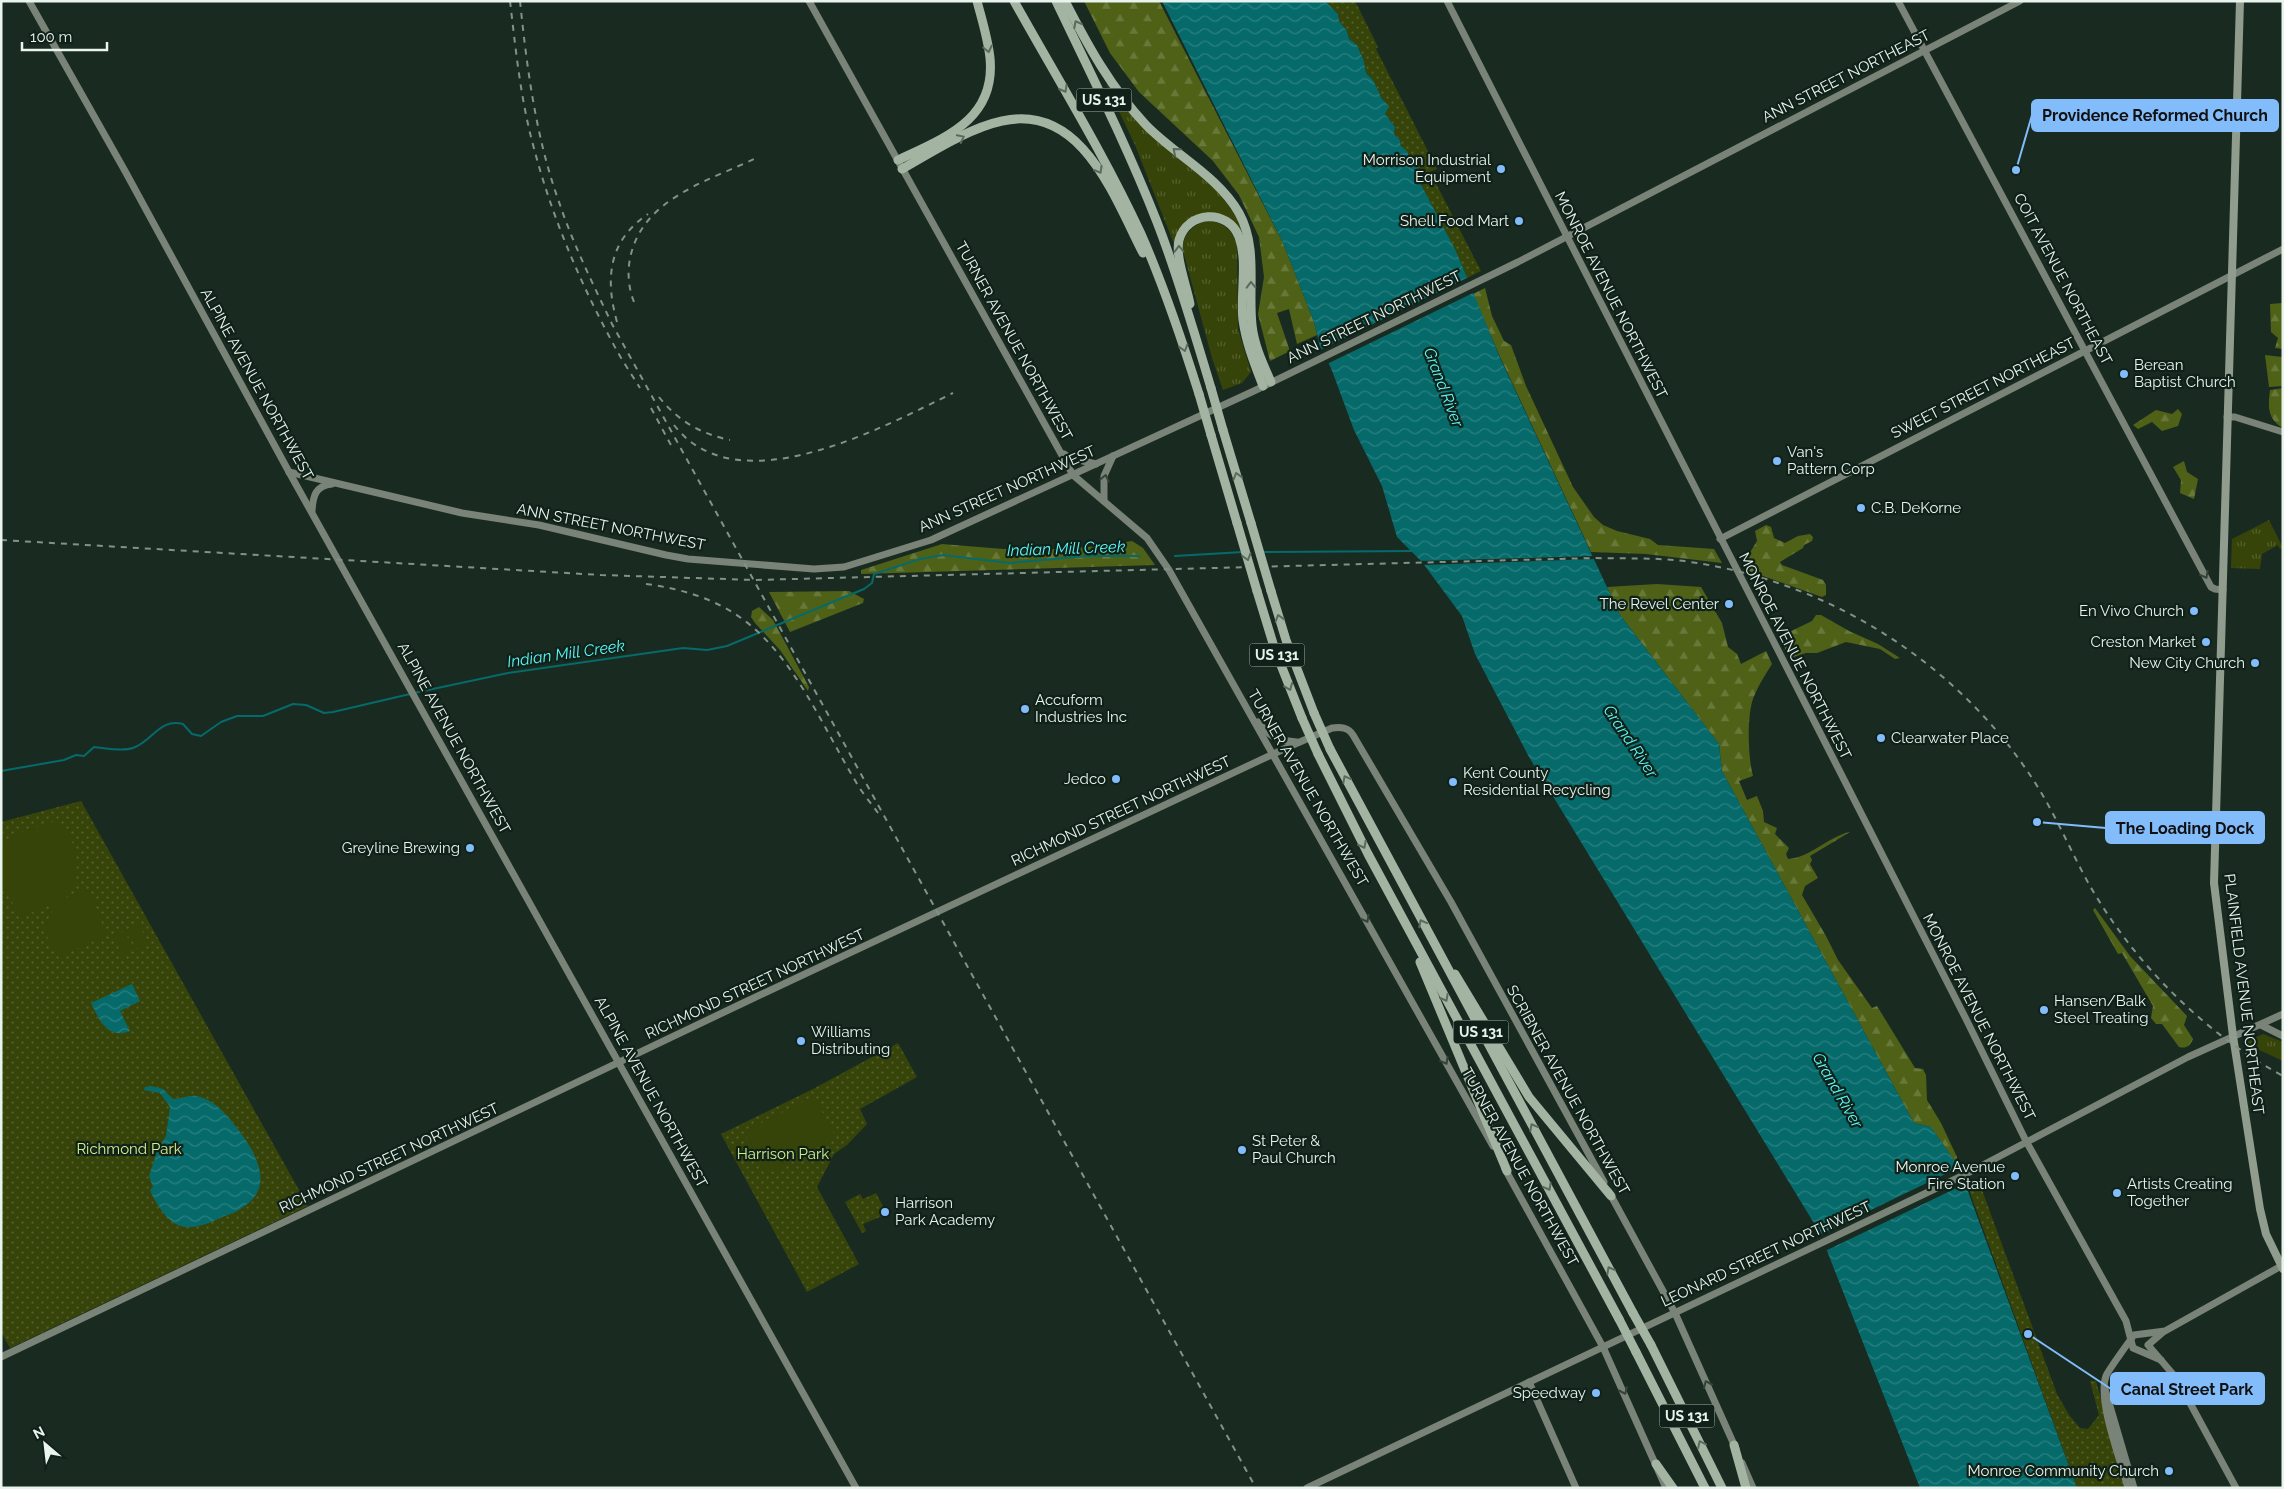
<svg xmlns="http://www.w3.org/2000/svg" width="2284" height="1489" viewBox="0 0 2284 1489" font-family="Raleway,sans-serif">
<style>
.grass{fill:url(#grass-tufts)}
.forest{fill:url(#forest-firs)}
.park{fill:url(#park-dots)}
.pitch{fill:#374409}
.water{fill:url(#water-waves)}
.pier{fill:#192b21}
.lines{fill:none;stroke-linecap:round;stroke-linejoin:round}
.stream{stroke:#066a6b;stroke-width:2}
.secondary{stroke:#798377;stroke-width:7}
.primary{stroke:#909c8d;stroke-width:8}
.highway{stroke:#a4b4a2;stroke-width:9}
.rail{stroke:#839289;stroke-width:2;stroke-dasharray:6 6;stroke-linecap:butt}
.highway-bridge{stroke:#a4b4a2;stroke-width:9}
.oneway{stroke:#5a6a5d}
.oneway2{stroke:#344339}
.poi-dot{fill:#83bcfb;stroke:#0f2118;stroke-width:2}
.labels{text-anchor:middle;stroke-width:4.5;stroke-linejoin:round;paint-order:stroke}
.shield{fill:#0f2118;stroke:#a7b5ad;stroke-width:1}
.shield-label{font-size:14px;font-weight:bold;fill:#e8f4ed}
.street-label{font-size:15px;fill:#e8f4ed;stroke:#0f2118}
.poi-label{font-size:15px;fill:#e8f4ed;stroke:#0f2118;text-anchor:end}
.park-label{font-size:15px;fill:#d1ef8b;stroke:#0f2118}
.water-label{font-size:16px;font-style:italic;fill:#5bf8fa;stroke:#0f2118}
.leader{fill:none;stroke:#83bcfb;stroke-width:2}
.callout-dot{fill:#83bcfb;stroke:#0f2118;stroke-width:2}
.callout{fill:#83bcfb;stroke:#83bcfb;stroke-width:2}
.callout-label{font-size:16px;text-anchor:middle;font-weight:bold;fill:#111}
</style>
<defs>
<pattern id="grass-tufts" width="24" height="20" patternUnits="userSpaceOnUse" patternTransform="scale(1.25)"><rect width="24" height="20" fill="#374409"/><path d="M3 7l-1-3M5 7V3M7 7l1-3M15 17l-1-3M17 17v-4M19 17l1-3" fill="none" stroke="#54602d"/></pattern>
<pattern id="forest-firs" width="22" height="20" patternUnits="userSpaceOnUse" patternTransform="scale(1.25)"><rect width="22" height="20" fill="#4f6117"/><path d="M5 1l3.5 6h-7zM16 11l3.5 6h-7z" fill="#687839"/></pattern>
<pattern id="park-dots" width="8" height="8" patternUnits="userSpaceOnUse" patternTransform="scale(1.25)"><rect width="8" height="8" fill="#374409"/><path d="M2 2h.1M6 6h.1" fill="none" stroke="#54602d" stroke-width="1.8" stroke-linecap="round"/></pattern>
<pattern id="water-waves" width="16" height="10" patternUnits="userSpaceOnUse" patternTransform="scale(1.25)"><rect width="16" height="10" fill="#066a6b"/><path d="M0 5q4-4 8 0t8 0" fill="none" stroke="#2a8080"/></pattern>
</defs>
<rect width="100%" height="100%" fill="#192b21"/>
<!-- grass -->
<g class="grass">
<path d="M1106,84L1157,139L1216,189L1239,220L1242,232C1233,217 1220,213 1204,214L1174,244L1135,145Z"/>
<path d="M1209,221C1224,222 1233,231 1237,245L1238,329L1251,372L1242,383L1223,390L1212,358L1182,247C1185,232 1194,223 1209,221Z"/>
<polygon points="2269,520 2283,548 2280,549 2278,545 2262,554 2260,569 2231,568 2232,539"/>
<polygon points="2263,1034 2283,1042 2283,1061 2255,1048 2252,1050 2246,1046 2245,1047 2248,1041"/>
</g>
<!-- forest -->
<g class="forest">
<polygon points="1084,1 1159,1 1283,243 1314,322 1317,335 1297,344 1289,309 1277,313 1290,351 1270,361 1258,314 1264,277 1259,237 1239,195 1213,161 1139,92 1110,53"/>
<polygon points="1485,288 1492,316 1504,341 1511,345 1526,386 1573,487 1594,517 1603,525 1617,531 1650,539 1658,545 1714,549 1722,563 1646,554 1591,552 1501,359 1473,294"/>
<polygon points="2283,303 2283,349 2275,348 2278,338 2271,332 2270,304"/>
<polygon points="2265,355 2282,357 2283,386 2269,387"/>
<path d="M2283,388V428C2267,419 2268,406 2270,390Z"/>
<polygon points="2178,409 2182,414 2178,426 2162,431 2152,422 2138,429 2133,425 2156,410 2172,414"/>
<polygon points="2184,461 2187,472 2198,479 2194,499 2180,493 2181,480 2173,467"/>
<polygon points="1766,525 1771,527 1774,538 1785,543 1798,536 1810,534 1813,537 1812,541 1804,545 1803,548 1780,562 1782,565 1823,580 1826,585 1826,595 1822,597 1746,570 1743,564 1757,541 1755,531"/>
<polygon points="1132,541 1143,548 1155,565 861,574 861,570 942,544 1003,549 1056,549 1103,546"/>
<path d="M1657,584L1701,587L1722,623L1728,647L1737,654L1741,664L1766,651L1772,664C1765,675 1756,689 1752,702C1747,722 1748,757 1753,776L1739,781L1747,800L1757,796L1763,811L1764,822L1777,828L1775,834L1789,848L1786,854L1788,859C1810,858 1827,837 1850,832L1810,856L1812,860L1810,864L1818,878L1805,886L1802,895L1826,936L1838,960L1872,1008L1877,1006L1915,1068L1923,1069L1926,1075L1927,1100L1941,1123L1957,1157L1956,1163L1931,1127L1914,1123L1722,771L1719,744L1620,615L1607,587Z"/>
<polygon points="849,591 864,599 863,603 790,632 769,592"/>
<polygon points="759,607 773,620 809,687 808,691 780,650 755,623 751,617 752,611"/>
<polygon points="1816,615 1821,615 1849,631 1878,644 1900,658 1895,659 1880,649 1846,642 1817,653 1806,653 1790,658 1779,637 1812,621"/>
<path d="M2095,908L2130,956L2187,1016L2184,1025L2193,1039C2190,1046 2186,1049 2179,1047L2162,1024H2156L2151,1018L2153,1006L2122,953L2118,954L2093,910Z"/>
</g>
<!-- park -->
<g class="park">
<path d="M1325,1H1355L1378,47L1376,49L1437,169L1430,172L1481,271L1467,278L1456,251L1416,175L1417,170L1412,159C1405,157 1401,146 1400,140L1394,134L1395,127L1385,114L1388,106L1382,99L1373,80L1366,73L1364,61L1357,45L1349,39L1347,31L1339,21L1338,14Z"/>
<polygon points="81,801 308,1206 10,1348 1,1332 1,822"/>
<polygon points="898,1043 917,1077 860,1109 867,1124 847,1145 834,1154 817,1187 859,1264 807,1292 721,1134 813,1089"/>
<polygon points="1979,1182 2057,1394 2069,1415 2080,1428 2088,1429 2099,1415 2090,1381 2096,1381 2126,1488 2077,1488 1968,1187"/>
<polygon points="876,1193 887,1214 863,1224 866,1231 862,1233 845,1202 860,1194 863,1199"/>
</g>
<!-- pitch -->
<g class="pitch">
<path d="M59,820C73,835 83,865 73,885C70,890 64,895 60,900L89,889L105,931L104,937L60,956C40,934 43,923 60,901L21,917L1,883V843L18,833Z"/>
<polygon points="138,924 148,942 137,949 126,930"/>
<polygon points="124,931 135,950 123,956 113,937"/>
<polygon points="814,1096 836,1138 766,1175 744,1132"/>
</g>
<!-- water -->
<g class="water">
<polygon points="1162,1 1325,1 1338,14 1339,21 1347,31 1349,39 1357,45 1364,61 1366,73 1373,80 1382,99 1389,106 1385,114 1395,127 1394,134 1400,140 1401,146 1408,152 1408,157 1412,159 1419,171 1416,175 1456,251 1501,360 1620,615 1719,744 1722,771 1914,1123 1931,1127 1959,1167 2077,1488 1920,1488 1820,1233 1529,757 1475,654 1462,616 1422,562 1397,537 1382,486 1354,430 1331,368 1320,347 1314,322 1283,243"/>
<path d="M132,984L140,1001L120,1011L130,1031C108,1040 99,1020 91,1003Z"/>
<path d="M151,1086L163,1089L173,1099C181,1099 189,1095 196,1096C214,1099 227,1115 237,1128C254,1150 275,1184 246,1205C239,1211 231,1214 222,1217C210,1223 192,1231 178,1225C166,1220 155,1202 150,1190L153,1187L149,1176L157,1152L166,1136L170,1107L160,1093L144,1090L145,1087Z"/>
</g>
<!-- pier -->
<g class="pier">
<polygon points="1469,277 1475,292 1327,364 1320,350"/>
<polygon points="1595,556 1595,559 1421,565 1418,561"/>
<polygon points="1960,1167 1967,1183 1825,1251 1819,1235"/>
</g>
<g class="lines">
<!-- stream -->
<g class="stream">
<polyline points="1262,552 1413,551"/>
<polyline points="1175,556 1243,552"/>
<polyline points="414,693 508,673 683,648 707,650 727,646 864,589 872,583 874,574 920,559 943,555 1009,563 1087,556 1140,556"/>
<path d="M1,771L64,760L76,755L84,756L94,747C106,748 121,752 133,748C153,741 159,718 183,724L192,734L201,736L221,722L237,716H263L293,704L306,705L324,713L333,712L410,694"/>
</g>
<!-- secondary -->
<g class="secondary">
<polyline points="29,1 125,171 289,472 856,1488"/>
<polyline points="809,1 1073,475 1147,538 1169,570 1493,1146"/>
<polyline points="1447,1 1965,1017 2026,1141 2126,1321 2133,1348 2161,1360"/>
<polyline points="1898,1 2211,587 2215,589 2223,590"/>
<polyline points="2227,417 2235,417 2283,432"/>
<polyline points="1064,454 1070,458 1096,464"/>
<polyline points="289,472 462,513 539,525 666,555 688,559 814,569 844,567 931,540 1256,390 1518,262 2020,1"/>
<polyline points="1104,501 1104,476 1113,456"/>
<path d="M312,511C313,496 315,486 332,484"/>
<polyline points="1720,539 2283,249"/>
<path d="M1258,722C1269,737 1279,741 1297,742"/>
<polyline points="2261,1025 2283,1036"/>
<polyline points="1505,1169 1603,1347 1666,1488"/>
<polyline points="1609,1192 1675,1313 1736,1449"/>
<polyline points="2163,1332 2148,1345 2177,1379 2236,1488"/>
<path d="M1,1357L741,1004L1286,748L1332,728C1341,727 1348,727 1353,735L1451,902L1604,1182"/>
<polyline points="1529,1382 1576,1488"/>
<polyline points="2105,1389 2134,1488"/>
<polyline points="1742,1463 1753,1488"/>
<polyline points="1307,1488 1964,1175 2188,1057 2283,1014"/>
<path d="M2128,1488C2121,1461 2097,1400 2106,1376C2107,1372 2131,1339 2134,1335L2165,1331L2283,1265"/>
</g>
<!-- primary -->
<polyline class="primary" points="2240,1 2214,883 2233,1036 2260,1209 2266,1234 2283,1269"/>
<!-- highway -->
<g class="highway">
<path d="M1014,1C1057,78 1104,154 1141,234C1164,286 1182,340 1199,394"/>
<path d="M1056,1C1091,74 1127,146 1157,222C1178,276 1194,332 1211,388"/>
<path d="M1065,1C1088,46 1111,88 1146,125C1175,155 1218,176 1239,213C1258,247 1248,288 1252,325C1254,345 1263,364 1271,382"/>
<path d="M898,160C944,138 996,120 990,58C988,39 982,20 977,1"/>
<path d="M902,169C932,152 969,128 1002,121C1082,103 1114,197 1143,253"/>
<path d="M1190,304C1187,287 1175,257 1179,240C1187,211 1228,208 1239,237C1248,262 1240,294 1243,320C1246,343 1255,365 1263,386"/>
<polyline points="1223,430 1251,523"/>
<polyline points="1211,435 1237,523"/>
<polyline points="1257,591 1275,650 1302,718"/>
<polyline points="1271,591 1286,640 1314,713"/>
<polyline points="1330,749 1633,1313"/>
<polyline points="1318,754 1368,854 1619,1319"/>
<polyline points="1420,962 1507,1171"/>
<polyline points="1455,974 1529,1097 1611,1196"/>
<polyline points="1651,1345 1722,1488"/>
<polyline points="1636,1352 1705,1488"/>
<polyline points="1734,1445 1746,1488"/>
<polyline points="1656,1464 1673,1488"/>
</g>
<!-- rail -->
<g class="rail">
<path d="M510,1C516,52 521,103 535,152C553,220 582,287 616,349C623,362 632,375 640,388"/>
<path d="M520,1C527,69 536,138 559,202C573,244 593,284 612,324L1256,1488"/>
<path d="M634,302C628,287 627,270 631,254C645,198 708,181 754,159"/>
<path d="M617,322C605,279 608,241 648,214"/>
<path d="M659,397C678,421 701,434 730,440"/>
<polyline points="651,408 672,447"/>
<path d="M674,425C737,507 883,427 953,393"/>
<path d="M1,540L601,575L755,580L1595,558C1627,559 1658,557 1690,562C1832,582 1964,667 2039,789C2058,820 2072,854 2090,886C2135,964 2204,1033 2283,1076"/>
<path d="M646,584C676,588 706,596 732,612C791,648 822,726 856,782C862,793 871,803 878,813"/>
</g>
<!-- highway-bridge -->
<g class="highway-bridge">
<polyline points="1211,388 1223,430"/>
<polyline points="1199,394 1211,435"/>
<polyline points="1237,523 1257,591"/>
<polyline points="1251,523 1271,591"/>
<polyline points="1314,713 1330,749"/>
<polyline points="1302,718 1318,754"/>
<polyline points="1633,1313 1651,1345"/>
<polyline points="1619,1319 1636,1352"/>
</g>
</g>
<!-- one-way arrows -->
<defs><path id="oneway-chevron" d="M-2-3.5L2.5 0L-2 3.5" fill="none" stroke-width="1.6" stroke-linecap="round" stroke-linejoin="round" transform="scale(1.25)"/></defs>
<g class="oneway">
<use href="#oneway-chevron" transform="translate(1077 24) rotate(-118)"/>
<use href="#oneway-chevron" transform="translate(988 49) rotate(78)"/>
<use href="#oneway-chevron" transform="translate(1064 89) rotate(60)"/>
<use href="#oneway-chevron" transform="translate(961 138) rotate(-26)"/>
<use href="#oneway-chevron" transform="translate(1176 151) rotate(-140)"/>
<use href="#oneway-chevron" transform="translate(1099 170) rotate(60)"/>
<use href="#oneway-chevron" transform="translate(1179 249) rotate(-91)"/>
<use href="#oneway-chevron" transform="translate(1251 285) rotate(-91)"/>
<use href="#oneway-chevron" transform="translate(1184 348) rotate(73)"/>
<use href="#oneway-chevron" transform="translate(1237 476) rotate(-107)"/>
<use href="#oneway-chevron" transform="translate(1247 557) rotate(74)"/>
<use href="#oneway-chevron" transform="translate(1279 618) rotate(-107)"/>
<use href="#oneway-chevron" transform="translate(1289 687) rotate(68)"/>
<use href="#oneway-chevron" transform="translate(1346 779) rotate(-118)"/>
<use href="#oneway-chevron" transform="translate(1363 845) rotate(62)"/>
<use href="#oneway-chevron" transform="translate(1422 923) rotate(-118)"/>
<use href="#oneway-chevron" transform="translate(1445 998) rotate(62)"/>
<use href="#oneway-chevron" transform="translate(1533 1127) rotate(-118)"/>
<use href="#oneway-chevron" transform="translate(1548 1187) rotate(62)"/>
<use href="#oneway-chevron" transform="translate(1610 1270) rotate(-118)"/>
<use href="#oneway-chevron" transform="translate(1701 1444) rotate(-116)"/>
</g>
<g class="oneway2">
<use href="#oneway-chevron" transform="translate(1105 478) rotate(-77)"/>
<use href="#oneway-chevron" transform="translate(2205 575) rotate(62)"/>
<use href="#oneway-chevron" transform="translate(1366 919) rotate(62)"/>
<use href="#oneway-chevron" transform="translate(1445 1061) rotate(61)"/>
<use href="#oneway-chevron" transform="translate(1707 1384) rotate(-114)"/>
<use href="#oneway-chevron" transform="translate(1624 1391) rotate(66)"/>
</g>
<!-- markers -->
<g class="poi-dot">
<circle cx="1501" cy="169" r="5"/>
<circle cx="1519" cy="221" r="5"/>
<circle cx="2124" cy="374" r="5"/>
<circle cx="1777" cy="461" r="5"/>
<circle cx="1861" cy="508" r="5"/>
<circle cx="1729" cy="604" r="5"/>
<circle cx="2194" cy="611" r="5"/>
<circle cx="2206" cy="642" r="5"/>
<circle cx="2255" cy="663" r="5"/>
<circle cx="1025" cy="709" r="5"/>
<circle cx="1881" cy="738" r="5"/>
<circle cx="1116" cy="779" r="5"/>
<circle cx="1453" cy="782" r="5"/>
<circle cx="470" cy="848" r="5"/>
<circle cx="2044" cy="1010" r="5"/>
<circle cx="801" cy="1041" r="5"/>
<circle cx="1242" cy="1150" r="5"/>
<circle cx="2015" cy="1176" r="5"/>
<circle cx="2117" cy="1193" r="5"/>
<circle cx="885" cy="1212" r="5"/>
<circle cx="1596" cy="1393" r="5"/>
<circle cx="2169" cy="1471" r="5"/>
</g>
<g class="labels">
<!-- shield labels -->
<g class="shield">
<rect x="1076.5" y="88.5" width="55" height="23" rx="4"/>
<rect x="1249.5" y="643.5" width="55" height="23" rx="4"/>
<rect x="1453.5" y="1020.5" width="55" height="23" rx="4"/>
<rect x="1659.5" y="1404.5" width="55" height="23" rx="4"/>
</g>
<g class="shield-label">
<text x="1104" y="105">US 131</text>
<text x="1277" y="660">US 131</text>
<text x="1481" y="1037">US 131</text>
<text x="1687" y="1421">US 131</text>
</g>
<!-- street labels -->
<g class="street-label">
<text transform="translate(1846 76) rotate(-27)" y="5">ANN STREET NORTHEAST</text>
<text transform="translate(2063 279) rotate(62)" y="5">COIT AVENUE NORTHEAST</text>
<text transform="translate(1611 295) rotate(63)" y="5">MONROE AVENUE NORTHWEST</text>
<text transform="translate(1374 317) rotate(-26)" y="5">ANN STREET NORTHWEST</text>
<text transform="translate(1014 341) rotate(61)" y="5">TURNER AVENUE NORTHWEST</text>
<text transform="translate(257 384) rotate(61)" y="5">ALPINE AVENUE NORTHWEST</text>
<text transform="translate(1983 388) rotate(-27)" y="5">SWEET STREET NORTHEAST</text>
<text transform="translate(1007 489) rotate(-24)" y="5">ANN STREET NORTHWEST</text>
<text transform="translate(611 527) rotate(11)" y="5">ANN STREET NORTHWEST</text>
<text transform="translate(1795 656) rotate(63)" y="5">MONROE AVENUE NORTHWEST</text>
<text transform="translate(454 738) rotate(61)" y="5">ALPINE AVENUE NORTHWEST</text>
<text transform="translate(1308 788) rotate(60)" y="5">TURNER AVENUE NORTHWEST</text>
<text transform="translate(1121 811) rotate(-25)" y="5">RICHMOND STREET NORTHWEST</text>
<text transform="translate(755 984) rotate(-25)" y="5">RICHMOND STREET NORTHWEST</text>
<text transform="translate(2244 994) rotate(83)" y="5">PLAINFIELD AVENUE NORTHEAST</text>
<text transform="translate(1979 1017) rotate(63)" y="5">MONROE AVENUE NORTHWEST</text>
<text transform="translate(1568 1090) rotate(61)" y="5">SCRIBNER AVENUE NORTHWEST</text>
<text transform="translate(651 1092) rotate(61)" y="5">ALPINE AVENUE NORTHWEST</text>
<text transform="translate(389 1158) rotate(-25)" y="5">RICHMOND STREET NORTHWEST</text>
<text transform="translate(1520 1167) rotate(61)" y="5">TURNER AVENUE NORTHWEST</text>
<text transform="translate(1766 1254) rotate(-25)" y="5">LEONARD STREET NORTHWEST</text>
</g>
<!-- poi labels -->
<g class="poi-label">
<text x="1491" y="165">Morrison Industrial<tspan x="1491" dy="17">Equipment</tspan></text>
<text x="1509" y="226">Shell Food Mart</text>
<text x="2134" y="370" text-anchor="start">Berean<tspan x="2134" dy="17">Baptist Church</tspan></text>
<text x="1787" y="457" text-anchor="start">Van's<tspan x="1787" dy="17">Pattern Corp</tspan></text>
<text x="1871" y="513" text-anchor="start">C.B. DeKorne</text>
<text x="1719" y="609">The Revel Center</text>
<text x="2184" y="616">En Vivo Church</text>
<text x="2196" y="647">Creston Market</text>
<text x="2245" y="668">New City Church</text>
<text x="1035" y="705" text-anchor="start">Accuform<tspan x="1035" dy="17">Industries Inc</tspan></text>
<text x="1891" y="743" text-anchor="start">Clearwater Place</text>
<text x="1463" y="778" text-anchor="start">Kent County<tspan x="1463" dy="17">Residential Recycling</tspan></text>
<text x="1106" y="784">Jedco</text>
<text x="460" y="853">Greyline Brewing</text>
<text x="2054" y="1006" text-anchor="start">Hansen/Balk<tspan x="2054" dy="17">Steel Treating</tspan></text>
<text x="811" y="1037" text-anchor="start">Williams<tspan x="811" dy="17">Distributing</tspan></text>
<text x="1252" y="1146" text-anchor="start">St Peter &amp;<tspan x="1252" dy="17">Paul Church</tspan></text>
<text x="2005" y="1172">Monroe Avenue<tspan x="2005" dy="17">Fire Station</tspan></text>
<text x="2127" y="1189" text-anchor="start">Artists Creating<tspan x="2127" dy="17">Together</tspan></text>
<text x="895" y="1208" text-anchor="start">Harrison<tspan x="895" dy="17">Park Academy</tspan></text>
<text x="1586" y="1398">Speedway</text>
<text x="2159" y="1476">Monroe Community Church</text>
</g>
<!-- park labels -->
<g class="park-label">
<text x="129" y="1154">Richmond Park</text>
<text x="783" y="1159">Harrison Park</text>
</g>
<!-- water labels -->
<g class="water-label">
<text transform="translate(1444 387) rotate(69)" y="6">Grand River</text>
<text transform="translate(1066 548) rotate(-2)" y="6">Indian Mill Creek</text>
<text transform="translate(566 653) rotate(-8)" y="6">Indian Mill Creek</text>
<text transform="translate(1631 741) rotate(56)" y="6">Grand River</text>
<text transform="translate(1838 1090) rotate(60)" y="6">Grand River</text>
</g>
</g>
<!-- callouts -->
<path class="leader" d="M2016 170L2032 115M2037 822L2106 828M2028 1334L2111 1389"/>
<g class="callout-dot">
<circle cx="2016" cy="170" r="5"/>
<circle cx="2037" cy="822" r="5"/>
<circle cx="2028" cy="1334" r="5"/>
</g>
<g class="callout">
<rect x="2032" y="100" width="246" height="31" rx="5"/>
<rect x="2106" y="812" width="158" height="31" rx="5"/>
<rect x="2111" y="1373" width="153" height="31" rx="5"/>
</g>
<g class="callout-label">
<text x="2155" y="121">Providence Reformed Church</text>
<text x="2185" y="834">The Loading Dock</text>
<text x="2187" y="1395">Canal Street Park</text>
</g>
<!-- border -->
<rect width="2284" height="1489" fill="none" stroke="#e8f4ed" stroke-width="5"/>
<!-- north arrow -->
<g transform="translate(45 1444) rotate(332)" stroke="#0f2118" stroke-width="4" paint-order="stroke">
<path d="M0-4L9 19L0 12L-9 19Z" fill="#e8f4ed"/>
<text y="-8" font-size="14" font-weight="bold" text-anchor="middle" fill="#e8f4ed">N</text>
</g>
<!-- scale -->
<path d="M22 42v8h85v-8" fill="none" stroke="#e8f4ed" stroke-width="2.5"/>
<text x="30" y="42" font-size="15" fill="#e8f4ed" stroke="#0f2118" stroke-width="4" paint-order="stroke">100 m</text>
</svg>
